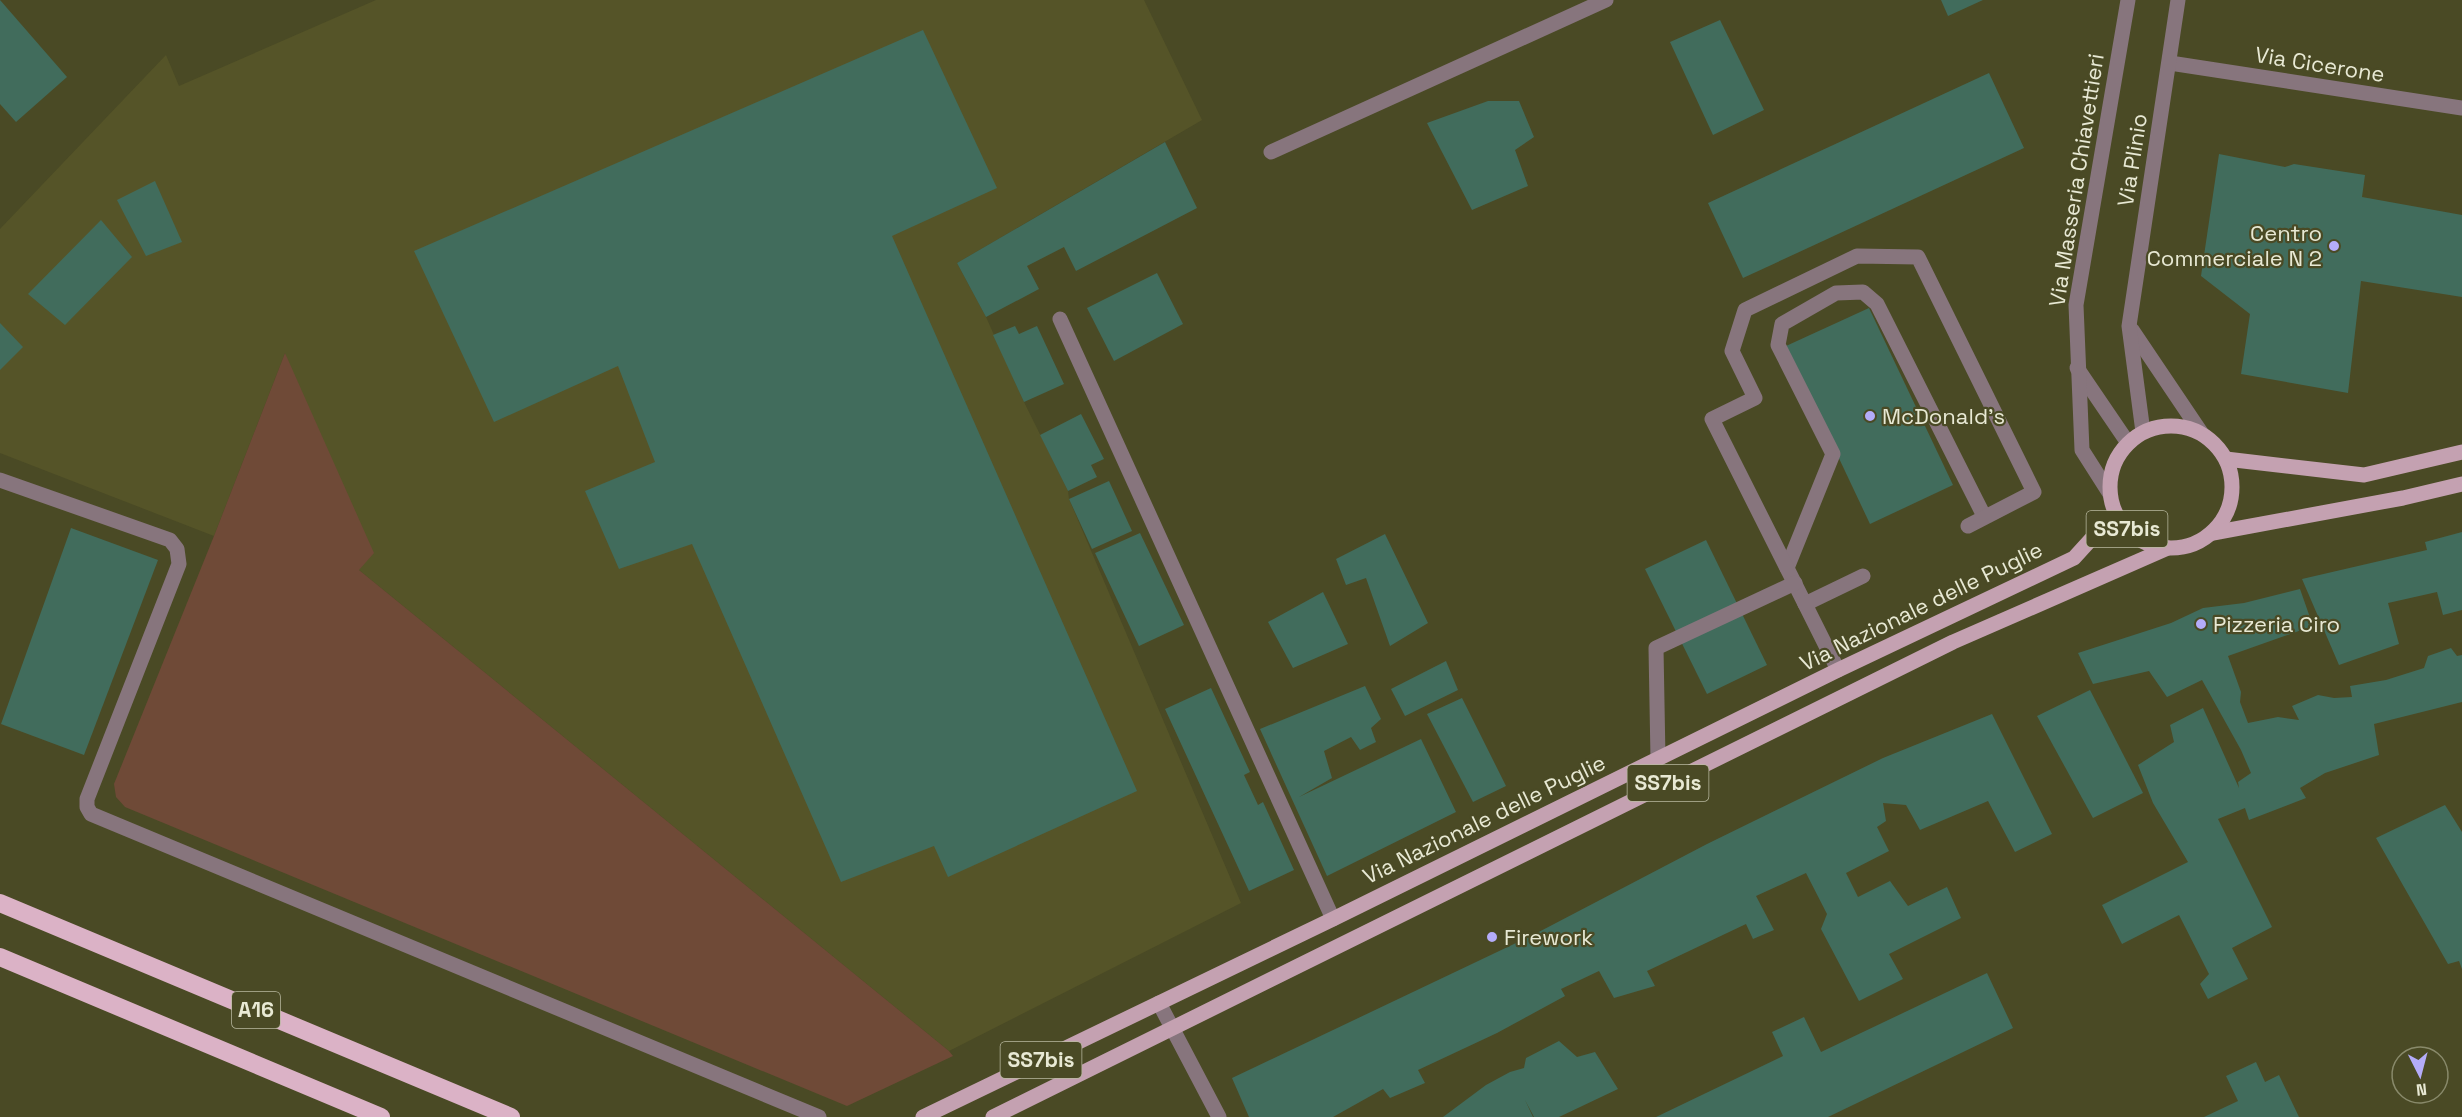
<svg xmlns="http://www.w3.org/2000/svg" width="2462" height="1117" viewBox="0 0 2462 1117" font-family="'Space Grotesk',sans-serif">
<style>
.built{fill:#555428}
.green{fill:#6f4a37}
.building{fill:#416c5c}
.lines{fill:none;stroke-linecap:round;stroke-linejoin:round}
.minor{stroke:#87757d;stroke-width:15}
.major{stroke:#c4a1b1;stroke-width:15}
.highway{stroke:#dbb2c6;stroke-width:18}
.poi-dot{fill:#b4acf9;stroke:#4a4a25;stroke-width:2}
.labels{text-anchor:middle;stroke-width:4.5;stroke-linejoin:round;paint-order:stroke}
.shield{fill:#4a4a25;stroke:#b9b9a0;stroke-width:1.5}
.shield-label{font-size:21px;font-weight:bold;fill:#e8e9d4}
.street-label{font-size:22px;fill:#e8e9d4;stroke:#4a4a25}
.poi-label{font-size:22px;fill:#e8e9d4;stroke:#4a4a25;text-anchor:start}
</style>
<rect width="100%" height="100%" fill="#4a4a25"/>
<!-- built -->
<polygon class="built" points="376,0 1144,0 1202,120 957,263 986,317 1024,402 1068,491 1069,499 1241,903 949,1051 359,570 285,353 214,536 0,453 0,229 166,55 179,86"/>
<!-- green -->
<polygon class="green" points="285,353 374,553 359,570 949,1051 953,1056 847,1106 125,807 116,797 114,784 214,536"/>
<!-- building -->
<g class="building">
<polygon points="0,0 67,77 16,122 0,104"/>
<polygon points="1941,0 1983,0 1948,16"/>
<polygon points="1720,20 1764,110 1713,135 1670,42"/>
<polygon points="923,30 997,188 892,236 1137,791 948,877 934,846 841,882 692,544 619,569 585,491 655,462 618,366 494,422 414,251"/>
<polygon points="1989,73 2024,148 1743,278 1708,203"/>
<polygon points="1488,101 1519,101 1534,137 1515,150 1528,186 1472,210 1427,123"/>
<polygon points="1165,142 1197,208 1076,271 1064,247 1027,266 1039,289 986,317 957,263"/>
<polygon points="2219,154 2285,167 2294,164 2365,175 2362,197 2462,215 2462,297 2361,281 2348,393 2241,374 2250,314 2201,276"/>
<polygon points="155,181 182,242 146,256 117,200"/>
<polygon points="101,220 132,257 65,325 28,294"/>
<polygon points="1157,273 1183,324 1114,361 1087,308"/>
<polygon points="1869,308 1953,485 1870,524 1786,346"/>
<polygon points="0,323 23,347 0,370"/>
<polygon points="1015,326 1019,334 1037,326 1064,384 1024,402 993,335"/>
<polygon points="1081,414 1104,459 1091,465 1097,477 1068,491 1040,435"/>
<polygon points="1109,481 1132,531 1092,549 1069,499"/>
<polygon points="71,528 158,560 84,755 1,724"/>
<polygon points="2462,532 2462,610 2443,615 2437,592 2388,603 2399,644 2339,665 2302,579 2427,550 2425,542"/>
<polygon points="1140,533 1184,625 1139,646 1095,553"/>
<polygon points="1385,534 1428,623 1390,646 1366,578 1346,585 1336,559"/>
<polygon points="1706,540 1767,665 1707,694 1645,569"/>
<polygon points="2300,589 2313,626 2228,656 2241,692 2240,702 2248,723 2278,717 2299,720 2292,706 2318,695 2334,698 2352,697 2350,686 2386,680 2424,668 2428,656 2451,648 2457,656 2462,655 2462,702 2374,724 2379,755 2325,773 2300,788 2306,798 2249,820 2245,808 2218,819 2272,927 2232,948 2248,979 2208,999 2200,984 2209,974 2179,915 2122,944 2102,905 2188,862 2153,803 2138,765 2174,742 2170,725 2203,708 2239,788 2238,782 2251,773 2241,750 2202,680 2167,697 2149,671 2093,684 2078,653 2171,623 2203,608 2244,603"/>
<polygon points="1323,592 1348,644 1293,668 1268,622"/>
<polygon points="1446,661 1458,690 1405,716 1391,689"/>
<polygon points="1365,686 1381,719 1371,728 1376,742 1360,750 1351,737 1324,751 1332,778 1299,797 1421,739 1456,812 1327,876 1260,729"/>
<polygon points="1211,688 1250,772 1244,775 1258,805 1263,802 1294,870 1249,891 1165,709"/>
<polygon points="2090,690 2143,793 2093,818 2037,716"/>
<polygon points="1462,698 1506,786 1473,802 1427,714"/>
<polygon points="1992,714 2052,834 2015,852 1988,801 1920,830 1906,805 1883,803 1886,821 1877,827 1889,851 1846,873 1858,897 1890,881 1908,906 1947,887 1961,918 1889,954 1903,979 1859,1001 1821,929 1827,914 1806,873 1756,896 1774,930 1753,939 1746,924 1647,971 1655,986 1614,998 1599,971 1561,989 1565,996 1497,1033 1418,1070 1425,1083 1390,1098 1383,1089 1333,1117 1249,1117 1232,1078 1533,935 1707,844 1883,758"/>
<polygon points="2445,805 2462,832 2462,969 2459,961 2448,964 2376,838"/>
<polygon points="1987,973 2013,1028 1828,1117 1656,1117 1783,1056 1772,1032 1804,1017 1821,1052"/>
<polygon points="1559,1041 1577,1057 1595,1052 1618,1089 1559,1117 1534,1117 1525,1100 1533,1117 1443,1117 1486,1085 1510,1072 1524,1068 1526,1058"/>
<polygon points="2256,1062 2265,1082 2279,1075 2299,1117 2204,1117 2238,1101 2226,1076"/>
</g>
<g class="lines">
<!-- minor -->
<g class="minor">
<polyline points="2170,63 2462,108"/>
<polyline points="1271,152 1606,0"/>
<polyline points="1060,319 1333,919"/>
<polyline points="2132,330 2202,434"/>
<polyline points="2077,368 2128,443"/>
<polyline points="2143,432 2129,326 2178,0"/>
<polyline points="0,480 170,540 177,549 179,564 87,799 87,807 91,814 819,1117"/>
<polyline points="2110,494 2082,450 2076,305 2128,0"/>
<polyline points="1787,568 1833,454 1778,345 1782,324 1836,293 1863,292 1877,304 1984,516"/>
<polyline points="1805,604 1712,419 1755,398 1732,351 1745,310 1857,256 1918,257 2034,492 1968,526"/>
<polyline points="1838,670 1805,604 1863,576"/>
<polyline points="1658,759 1656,648 1795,583"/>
<polyline points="1159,1003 1219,1117"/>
</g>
<!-- major -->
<g class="major">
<circle cx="2171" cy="487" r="61"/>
<polyline points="2226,459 2364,475 2462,452"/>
<polyline points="2213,533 2403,498 2462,484"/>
<polyline points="923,1117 1333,919 1838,670 2074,558 2115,513"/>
<polyline points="993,1117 1953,642 2168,548"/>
</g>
<!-- highway -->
<g class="highway">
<polyline points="0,903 511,1117"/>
<polyline points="0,957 381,1117"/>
</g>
</g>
<!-- markers -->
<g class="poi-dot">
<circle cx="2334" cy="246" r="6"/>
<circle cx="1870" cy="416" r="6"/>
<circle cx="2201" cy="624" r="6"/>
<circle cx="1492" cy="937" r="6"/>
</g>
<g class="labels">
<!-- shield labels -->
<g class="shield">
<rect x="2086.5" y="511" width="81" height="36" rx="4.5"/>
<rect x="1627.5" y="765" width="81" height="36" rx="4.5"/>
<rect x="232" y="992" width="48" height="36" rx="4.5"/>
<rect x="1000.5" y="1042" width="81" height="36" rx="4.5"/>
</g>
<g class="shield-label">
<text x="2127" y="536">SS7bis</text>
<text x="1668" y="790">SS7bis</text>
<text x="256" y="1017">A16</text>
<text x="1041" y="1067">SS7bis</text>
</g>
<!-- street labels -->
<g class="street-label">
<text transform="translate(2320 64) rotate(9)" y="8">Via Cicerone</text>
<text transform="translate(2132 160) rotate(-81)" y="8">Via Plinio</text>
<text transform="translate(2076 180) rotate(-81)" y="8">Via Masseria Chiavettieri</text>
<text transform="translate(1921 606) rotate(-26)" y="8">Via Nazionale delle Puglie</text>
<text transform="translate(1484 819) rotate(-26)" y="8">Via Nazionale delle Puglie</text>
</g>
<!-- poi labels -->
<g class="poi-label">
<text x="2322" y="241" text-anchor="end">Centro<tspan x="2322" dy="25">Commerciale N 2</tspan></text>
<text x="1882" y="424">McDonald's</text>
<text x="2213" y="632">Pizzeria Ciro</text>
<text x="1504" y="945">Firework</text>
</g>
</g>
<!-- north arrow -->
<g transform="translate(2420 1075) rotate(174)"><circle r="28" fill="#4a4a25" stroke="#898a6b" stroke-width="1.5"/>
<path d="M0-4.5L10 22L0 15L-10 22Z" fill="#b4acf9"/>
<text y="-9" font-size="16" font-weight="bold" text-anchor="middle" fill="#e8e9d4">N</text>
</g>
</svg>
